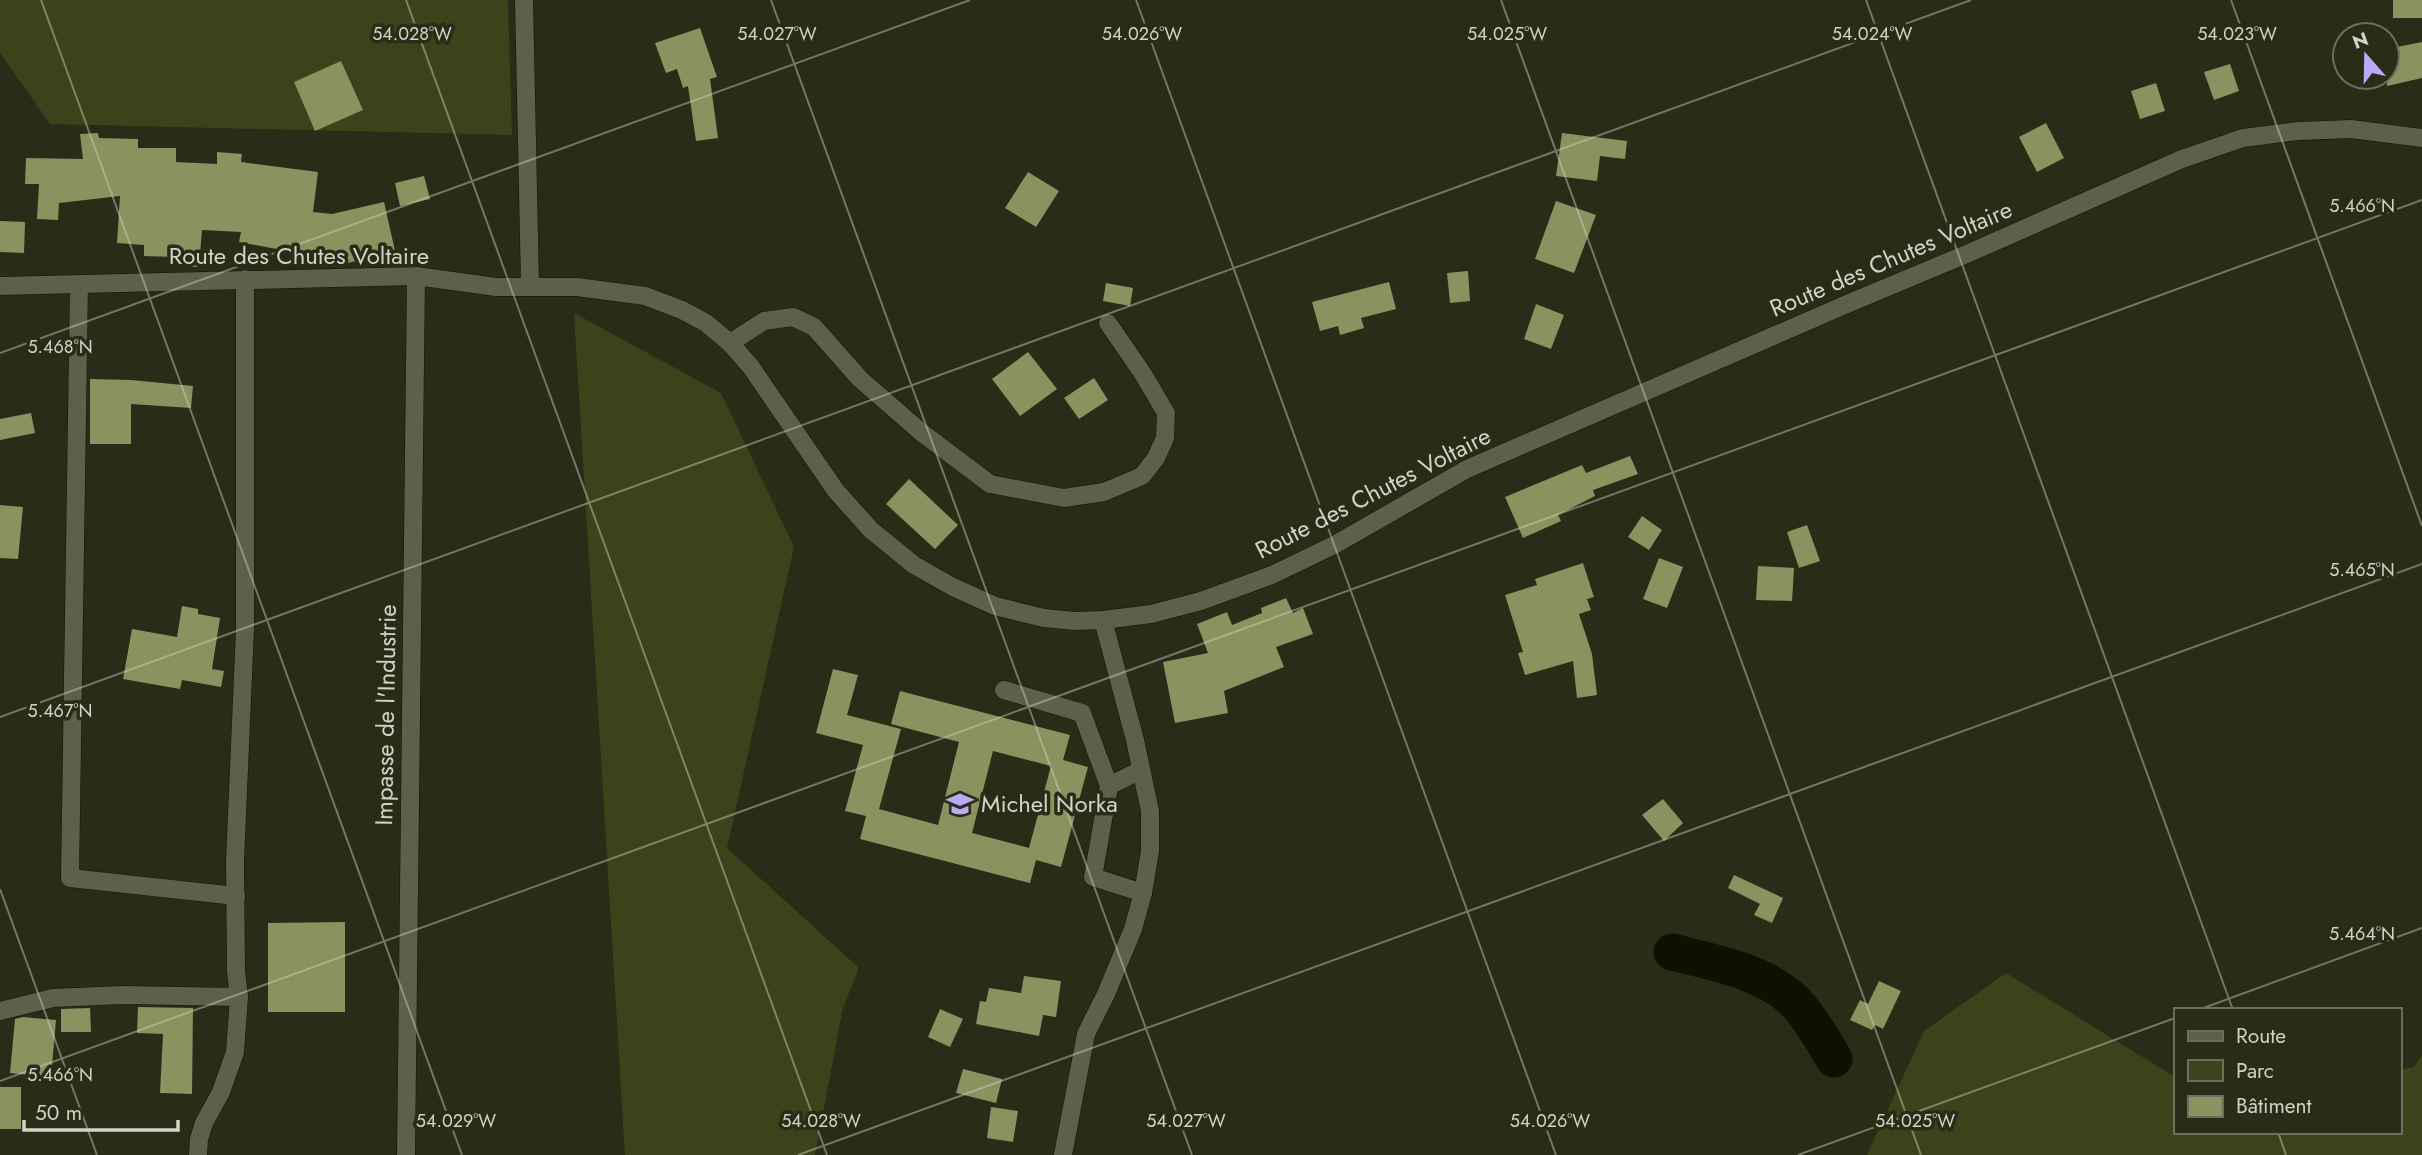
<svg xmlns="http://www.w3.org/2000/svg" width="2422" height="1155" viewBox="0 0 2422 1155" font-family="Jost,sans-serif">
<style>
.green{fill:#3d421a}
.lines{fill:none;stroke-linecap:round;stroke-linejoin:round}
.river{stroke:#0e1100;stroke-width:37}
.building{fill:#8a9260;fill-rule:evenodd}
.minor-casing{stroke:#121502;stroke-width:19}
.minor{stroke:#5d6149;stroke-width:18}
.ticks{fill:none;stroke:#d1d3c6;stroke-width:2;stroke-opacity:0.45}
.labels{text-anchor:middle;stroke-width:7;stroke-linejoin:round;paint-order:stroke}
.street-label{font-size:24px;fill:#d1d3c6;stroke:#292c16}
.poi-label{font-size:24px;fill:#d1d3c6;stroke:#292c16;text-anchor:start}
.ticks-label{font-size:18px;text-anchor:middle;fill:#d1d3c6;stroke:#292c16;stroke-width:7;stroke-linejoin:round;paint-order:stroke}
</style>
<rect width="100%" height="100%" fill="#292c16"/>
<!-- green -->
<g class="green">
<polygon points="0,0 508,0 512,135 50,124 0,53"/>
<polygon points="574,313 721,393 794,547 727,848 859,968 843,1008 815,1155 625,1155"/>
<polygon points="2006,973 2175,1077 2175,1132 2399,1132 2399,1070 2414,1067 2422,1055 2422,1155 1867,1155 1924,1031"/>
</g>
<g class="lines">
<!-- river -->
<path class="river" d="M1672,952C1711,962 1758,970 1790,997C1806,1011 1823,1040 1834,1059"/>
</g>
<!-- building -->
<g class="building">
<rect x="2393" y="0" width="29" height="18"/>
<polygon points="700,28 717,77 710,79 718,138 696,141 688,86 683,88 677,69 666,73 655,43"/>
<polygon points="2422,42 2422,78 2387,86 2387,49"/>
<polygon points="341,61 363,110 315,131 294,82"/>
<polygon points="2230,64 2239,91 2214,100 2204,72"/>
<polygon points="2156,83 2165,111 2140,119 2131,91"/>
<polygon points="2046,123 2064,158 2037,172 2019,137"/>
<polygon points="98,133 99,138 138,139 138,148 176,148 176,162 217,164 217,152 242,154 241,162 318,172 313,212 332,214 384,202 395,251 332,267 297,262 298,253 239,242 241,232 202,230 199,267 174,266 174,257 144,256 144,245 117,243 120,196 59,203 58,220 37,219 39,184 25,184 26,158 83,159 80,134"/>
<polygon points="1562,133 1627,141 1625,159 1600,156 1597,181 1556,176"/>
<polygon points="1028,172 1059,191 1036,227 1005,208"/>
<polygon points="424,176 430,199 400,206 395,183"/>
<polygon points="1556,201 1596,215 1574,273 1535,259"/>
<polygon points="0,221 25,222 24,253 0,252"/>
<polygon points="1468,271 1470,301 1450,303 1447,273"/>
<polygon points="1389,282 1396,309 1361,318 1364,328 1340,335 1338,326 1320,331 1312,302"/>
<polygon points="1106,283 1133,288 1130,306 1103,301"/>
<polygon points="1536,304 1564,315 1551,349 1524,339"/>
<polygon points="1028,352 1057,389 1020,416 992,379"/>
<polygon points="1094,378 1108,400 1079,419 1064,398"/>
<polygon points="90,379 131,380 193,386 191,408 131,404 131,444 90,444"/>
<polygon points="31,413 35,433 0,440 0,419"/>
<polygon points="1630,456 1638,474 1593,490 1595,496 1558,515 1561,521 1523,538 1505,497 1582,465 1586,473"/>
<polygon points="909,479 958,525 935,549 886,504"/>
<polygon points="0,505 23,507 18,559 0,558"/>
<polygon points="1642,516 1662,530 1649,550 1628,537"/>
<polygon points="1807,525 1820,561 1799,568 1787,532"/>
<polygon points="1659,558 1683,567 1667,608 1643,599"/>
<polygon points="1583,563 1594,597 1587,599 1591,610 1579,614 1592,654 1597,695 1577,698 1573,661 1525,675 1518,653 1523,652 1505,595 1537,585 1535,579"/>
<polygon points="1758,566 1794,568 1792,601 1756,600"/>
<polygon points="1286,598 1293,613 1303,608 1313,634 1276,647 1284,667 1224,691 1228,713 1175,723 1163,662 1208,653 1197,624 1227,612 1232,625 1262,613 1261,608"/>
<polygon points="182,606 198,609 198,614 220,618 212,669 224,671 221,687 182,680 180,689 123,679 132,629 177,637"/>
<path d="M833,669L858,675L847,715L901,729L879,809L938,825L959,742L891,724L900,691L1070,735L1063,760L1088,767L1061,867L1036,860L1030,883L860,839L866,816L845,811L863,745L816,733ZM993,751L1051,766L1029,848L972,833Z"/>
<polygon points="1663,799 1683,823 1664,841 1642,815"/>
<polygon points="1734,875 1783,898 1772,923 1754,915 1760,904 1728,888"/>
<polygon points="345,922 345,1012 268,1012 268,923"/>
<polygon points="1024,976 1061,981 1056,1017 1043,1015 1039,1036 976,1024 980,1001 986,1002 989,988 1021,993"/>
<polygon points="1879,981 1901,991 1883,1029 1875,1025 1872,1030 1850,1020 1860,1000 1868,1004"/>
<polygon points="138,1007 193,1008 192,1094 160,1093 163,1034 137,1033"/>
<polygon points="90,1008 91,1032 61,1032 61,1009"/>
<polygon points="940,1009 963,1019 950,1047 928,1037"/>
<polygon points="23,1017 56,1020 51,1077 10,1073 15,1019"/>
<polygon points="963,1069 1002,1079 996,1103 956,1093"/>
<rect x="0" y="1087" width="21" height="42"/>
<polygon points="991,1107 1018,1111 1013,1142 987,1138"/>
</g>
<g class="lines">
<defs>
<g id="minor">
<polyline points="524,0 530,285"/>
<polyline points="79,284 70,878 236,896"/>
<polyline points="0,286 416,276 496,287 577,287 645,296 682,310 706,323 730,343 751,367 836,491 871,530 914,565 953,587 995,606 1044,618 1075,621 1103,620 1151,614 1201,601 1272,575 1336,544 1467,469 1847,304 1969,253 2182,159 2243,138 2298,131 2351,129 2422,138"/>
<polyline points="730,343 764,321 793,317 814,327 860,379 921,432 990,484 1064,498 1104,492 1142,476 1156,458 1165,438 1166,413 1143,374 1108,323"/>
<polyline points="1004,690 1082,713 1109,786"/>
<polyline points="1141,770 1109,786 1093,877 1143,893"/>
<polyline points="239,997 236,971 235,861 245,629 245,279"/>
<polyline points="0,1011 53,998 122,995 239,997 235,1052 221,1092 204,1123 199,1139 198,1155"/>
<polyline points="406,1155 416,276"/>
<polyline points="1063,1155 1086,1034 1106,994 1133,929 1143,893 1150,851 1150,811 1135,740 1103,620"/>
</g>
</defs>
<!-- minor casing -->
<use href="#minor" class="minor-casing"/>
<!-- minor -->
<use href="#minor" class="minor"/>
</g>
<!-- ticks -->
<path class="ticks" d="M41,0L462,1155M406,0L827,1155M771,0L1192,1155M1136,0L1556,1155M1501,0L1921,1155M1866,0L2233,1010M2231,0L2422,526M0,353L970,0M0,717L1971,0M0,889L97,1155M2198,1010L2422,928M0,1081L2422,200M2278,1132L2286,1155M798,1155L2422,564M1798,1155L2175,1018"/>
<!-- icons -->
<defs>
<symbol id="school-bare" viewBox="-9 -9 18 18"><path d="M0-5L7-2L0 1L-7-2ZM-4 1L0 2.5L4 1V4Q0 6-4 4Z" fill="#bca9f5" stroke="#292c16" stroke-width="2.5" paint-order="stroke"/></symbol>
</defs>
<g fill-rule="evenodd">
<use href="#school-bare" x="941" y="785" width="38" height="38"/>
</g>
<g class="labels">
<!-- street labels -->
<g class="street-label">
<text x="299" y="264">Route des Chutes Voltaire</text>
<text transform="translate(1891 259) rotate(-23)" y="8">Route des Chutes Voltaire</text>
<text transform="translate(1373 493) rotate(-27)" y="8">Route des Chutes Voltaire</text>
<text transform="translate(386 715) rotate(-89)" y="8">Impasse de l'Industrie</text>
</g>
<!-- poi labels -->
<g class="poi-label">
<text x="981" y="812">Michel Norka</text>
</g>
</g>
<g class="ticks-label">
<text x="412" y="40">54.028°W</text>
<text x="777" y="40">54.027°W</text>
<text x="1142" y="40">54.026°W</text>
<text x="1507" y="40">54.025°W</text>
<text x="1872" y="40">54.024°W</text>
<text x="2237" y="40">54.023°W</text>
<text x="2362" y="212">5.466°N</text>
<text x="60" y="353">5.468°N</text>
<text x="2362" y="576">5.465°N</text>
<text x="60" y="717">5.467°N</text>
<text x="2362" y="940">5.464°N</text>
<text x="60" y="1081">5.466°N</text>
<text x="456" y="1127">54.029°W</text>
<text x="821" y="1127">54.028°W</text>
<text x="1186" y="1127">54.027°W</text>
<text x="1550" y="1127">54.026°W</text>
<text x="1915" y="1127">54.025°W</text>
</g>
<!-- legend -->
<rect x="2174" y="1008" width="228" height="126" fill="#292c16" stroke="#6c6f5c" stroke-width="2"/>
<rect x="2188" y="1031" width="35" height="10" fill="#5d6149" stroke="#6c6f5c" stroke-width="2"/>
<text x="2236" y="1043" font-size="21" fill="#d1d3c6">Route</text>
<rect x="2188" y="1060" width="35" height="21" fill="#3d421a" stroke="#6c6f5c" stroke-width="2"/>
<text x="2236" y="1078" font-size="21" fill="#d1d3c6">Parc</text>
<rect x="2188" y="1096" width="35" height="21" fill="#8a9260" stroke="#6c6f5c" stroke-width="2"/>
<text x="2236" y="1113" font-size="21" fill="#d1d3c6">Bâtiment</text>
<!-- north arrow -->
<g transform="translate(2366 56) rotate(340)"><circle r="33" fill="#292c16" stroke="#6c6f5c" stroke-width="2"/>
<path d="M0-5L12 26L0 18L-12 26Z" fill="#bca9f5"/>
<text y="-10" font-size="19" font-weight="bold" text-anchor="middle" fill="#d1d3c6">N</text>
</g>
<!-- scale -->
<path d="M24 1120v10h154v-10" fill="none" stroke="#d1d3c6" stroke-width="3.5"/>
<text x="35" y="1120" font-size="21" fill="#d1d3c6" stroke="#292c16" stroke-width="5" paint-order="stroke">50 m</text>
</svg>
